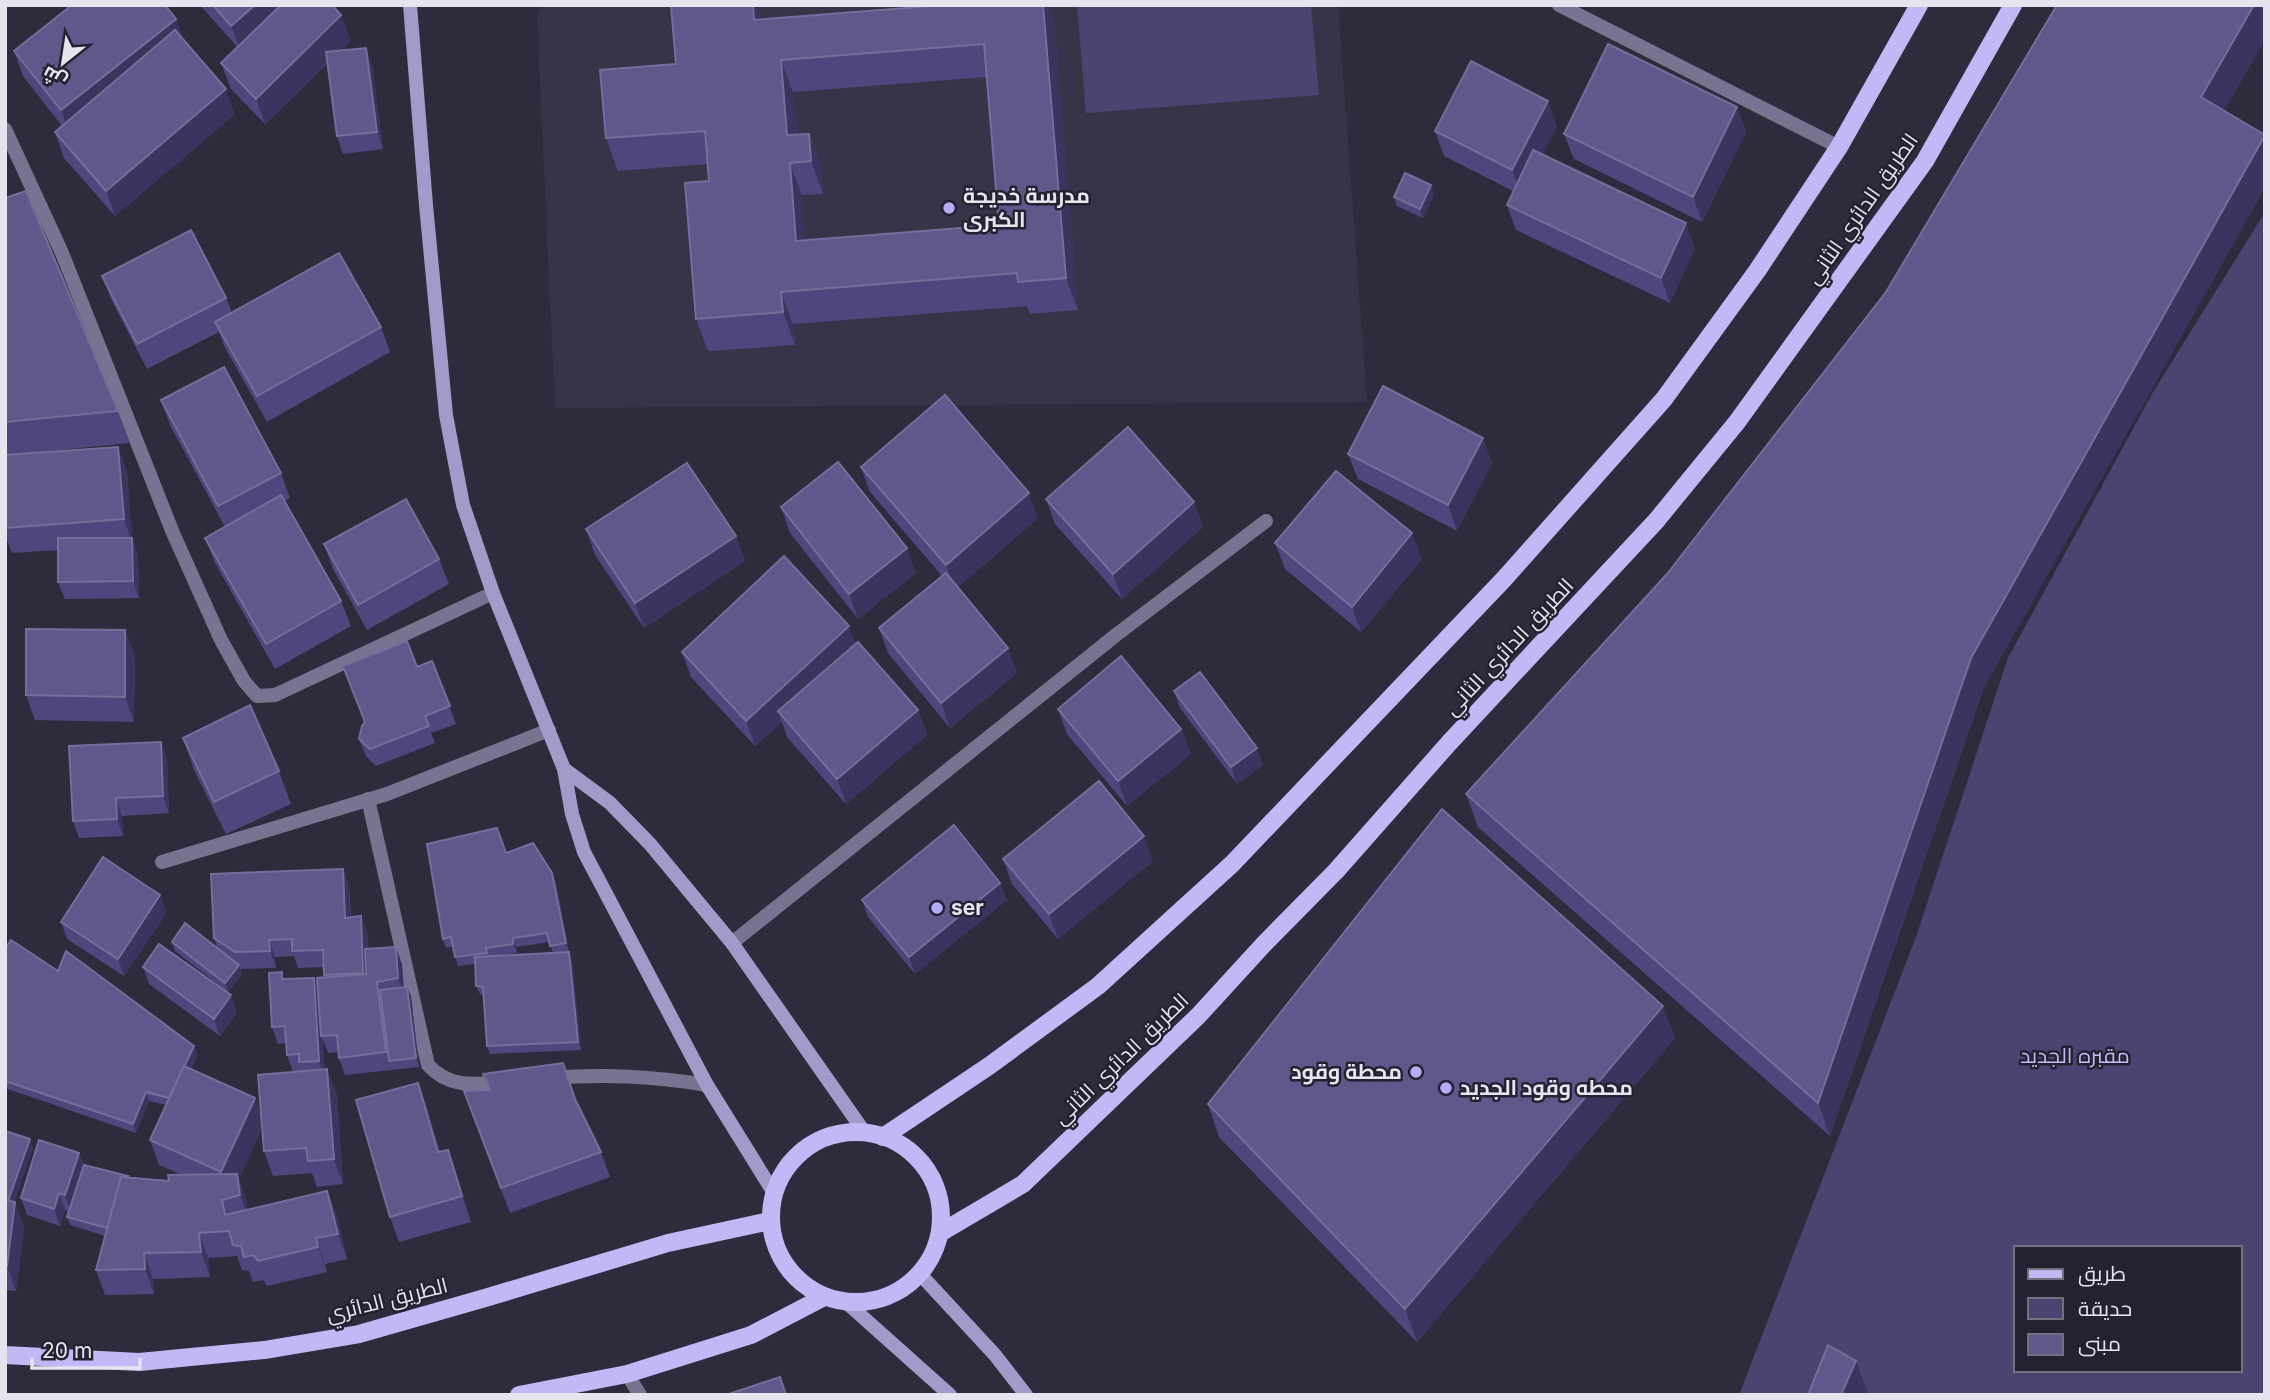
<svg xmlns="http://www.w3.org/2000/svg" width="2270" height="1400" viewBox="0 0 2270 1400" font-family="Inter,Cairo,sans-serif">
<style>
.built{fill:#37344a}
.green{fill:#4a4470;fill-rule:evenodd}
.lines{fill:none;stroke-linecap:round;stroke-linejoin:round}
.street{stroke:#777491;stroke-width:14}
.secondary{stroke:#a09bc9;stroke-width:14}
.primary{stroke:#c0b9f5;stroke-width:18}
.wall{fill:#50467e;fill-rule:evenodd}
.shaded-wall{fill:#3b345f}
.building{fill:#60578a;stroke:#756d9a;stroke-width:2;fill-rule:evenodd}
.poi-dot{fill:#b5acf8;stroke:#242232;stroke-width:2.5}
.labels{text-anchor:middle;stroke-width:5;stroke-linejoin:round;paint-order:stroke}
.poi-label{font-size:21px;font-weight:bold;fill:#e5e4ef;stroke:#242232;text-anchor:start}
.street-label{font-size:21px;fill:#e5e4ef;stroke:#242232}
.park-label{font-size:21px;fill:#c1bbf2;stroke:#242232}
</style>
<rect width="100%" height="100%" fill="#2d2c3d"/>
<!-- built -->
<polygon class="built" points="541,5 1338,5 1367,402 555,408 537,15"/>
<!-- green -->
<g class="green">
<polygon points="1077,5 1311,5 1319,95 1086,113"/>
<path d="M2265,212V1395H1739L1916,937L2008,658L2152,394ZM2016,1248H2240V1370H2016Z"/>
</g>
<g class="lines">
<!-- street -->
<g class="street">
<polyline points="1559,5 1839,147"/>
<polyline points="5,129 62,253 173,533 221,640 244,681 257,696 275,695 493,593"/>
<path d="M368,799L428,1065C450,1089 475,1084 504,1082"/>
<polyline points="162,862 387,794 549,730"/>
<polyline points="732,943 1116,635 1266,521"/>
<path d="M549,1078C605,1074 652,1076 707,1085"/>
<polyline points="627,1374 640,1395"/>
</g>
<!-- secondary -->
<g class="secondary">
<polyline points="410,5 426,205 446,415 463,505 493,593 564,769 572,814 584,852 707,1085 774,1193"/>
<polyline points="564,769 610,803 650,844 732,943 865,1133"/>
<polyline points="920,1274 995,1355 1026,1395"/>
<polyline points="847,1303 950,1395"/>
</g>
<!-- primary -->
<g class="primary">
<circle cx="856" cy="1217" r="85"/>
<polyline points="883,1137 989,1066 1098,986 1232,864 1504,579 1664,399 1757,271 1839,147 1919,5"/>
<polyline points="940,1233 1023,1184 1198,1016 1264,944 1336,871 1449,743 1656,521 1737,422 1925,161 2013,5"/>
<polyline points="5,1355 139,1362 264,1350 359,1334 485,1298 668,1243 770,1221"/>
<polyline points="519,1395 627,1374 751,1335 824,1297"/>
</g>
</g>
<!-- wall -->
<g class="wall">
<polygon points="200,5 332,5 351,40 340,51 372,65 383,149 343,154 337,136 328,63 265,124 231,89 221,63 238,48"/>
<polygon points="2265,5 2265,40 2224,110 1983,690 1830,1136 1478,827 1466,794"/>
<polygon points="176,19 183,39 235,114 115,216 64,158 55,132 62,126 23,76 14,51"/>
<path d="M1054,19L1078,310L1030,314L1027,306L793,324L795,345L708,351L696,319L709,181L707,164L618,171L606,138L762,20ZM986,77L999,225L805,240L802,195L823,194L821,166L809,134H797L793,92Z"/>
<polygon points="1737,107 1746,132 1702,222 1574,159 1564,134"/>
<polygon points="1557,126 1542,155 1695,248 1670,303 1516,230 1507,205 1513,191 1444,156 1435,131"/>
<polygon points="1434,194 1423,218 1397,206 1394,197"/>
<polygon points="5,198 118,411 130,443 19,454 127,472 132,538 138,555 139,598 65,599 58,582 58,550 12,553 5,535"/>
<polygon points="102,276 226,298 232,313 381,327 390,352 267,422 225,348 219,332 147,369 112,301"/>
<polygon points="161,400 281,473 290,498 285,501 341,601 351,626 275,669 215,563 205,538 225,527 170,425"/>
<polygon points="1348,454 1492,463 1457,531 1358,479"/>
<polygon points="861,467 1038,518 958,587 1017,673 950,728 888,653 879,628 942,576 870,492"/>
<polygon points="1046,499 1203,527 1122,599 1055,524"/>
<polygon points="781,507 916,573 858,619 790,533"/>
<polygon points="586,529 736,536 745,561 644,628 595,555"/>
<polygon points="1275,543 1422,559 1361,632 1285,569"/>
<polygon points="324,544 439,559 449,584 367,630 333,569"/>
<polygon points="125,630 135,656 134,722 35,720 26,695"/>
<polygon points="856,644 918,710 927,735 846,804 787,737 782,722 755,746 691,677 682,652"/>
<polygon points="432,661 456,724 431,733 435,743 376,766 366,756 359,739 365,722 343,666 417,667"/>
<polygon points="1174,691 1263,765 1237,784 1180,708"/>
<polygon points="1058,709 1181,729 1191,754 1127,806 1067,734"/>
<polygon points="183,738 279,771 291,804 226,834 194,770"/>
<polygon points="167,759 169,813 122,816 123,836 79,838 73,821"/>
<path d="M506,853L556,882L569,952L572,961L581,1050L490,1054L487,1046L483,995L480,994L476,986L475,964L458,966L452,946L446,948L443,939ZM549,942L553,953L494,956L517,953L516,947Z"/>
<polygon points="1003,859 1153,861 1058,939 1012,884"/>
<polygon points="343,869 349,886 351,917 368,933 368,949 402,964 404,988 407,987 411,996 419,1067 345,1075 339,1058 339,1052 328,1053 323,1040 324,1069 337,1094 343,1184 317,1187 312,1173 273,1176 264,1151 262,1128 239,1179 246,1199 247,1210 327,1191 337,1216 347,1259 325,1264 327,1272 267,1286 263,1280 253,1282 249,1271 242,1270 237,1256 208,1258 210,1277 153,1279 154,1294 105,1295 96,1270 105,1236 70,1225 67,1217 68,1211 65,1210 60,1226 27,1215 21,1198 79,1153 84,1166 129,1177 169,1181 182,1175 159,1165 150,1140 166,1105 149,1101 136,1133 5,1088 5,949 58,971 194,1046 197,1055 191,1069 255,1098 261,1116 293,1072 287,1055 286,1043 278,1044 272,1027 282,972 284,979 318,990 324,977 323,967 298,968 294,956 275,957 276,968 240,969 242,974 228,992 175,951 172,942 218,949 214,938"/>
<polygon points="1000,883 1007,900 915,974 868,917 862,900"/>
<polygon points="167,912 124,976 67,939 61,922"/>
<polygon points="143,967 237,1013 220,1036 149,984"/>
<polygon points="1675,1038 1417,1342 1219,1137 1208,1104"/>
<polygon points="483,1074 576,1101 601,1152 610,1177 510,1213 473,1116 489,1090"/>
<polygon points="418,1083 427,1108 440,1152 457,1175 471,1222 399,1242 390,1217"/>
<polygon points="5,1131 33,1148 14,1202 24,1227 16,1291 5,1290"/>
</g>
<!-- shaded-wall -->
<g class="shaded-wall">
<polygon points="255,5 293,5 241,51 231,26"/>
<polygon points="753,5 756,5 764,26 754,20"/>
<polygon points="1043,5 1048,5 1054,19 1078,310 1066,278"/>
<polygon points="2254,5 2265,5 2265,40 2213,130 2201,97"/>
<polygon points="341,15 351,40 265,124 256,99"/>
<polygon points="176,19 185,44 70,135 61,110"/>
<polygon points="366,48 372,65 383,149 377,132"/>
<polygon points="781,60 793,92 799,162 787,135"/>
<polygon points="226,89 235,114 115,216 106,191"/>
<polygon points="1548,101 1557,126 1521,195 1512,170"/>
<polygon points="1737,107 1746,132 1702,222 1693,197"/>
<polygon points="809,134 821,166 823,194 811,161"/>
<polygon points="2265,135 2265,188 1983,690 1830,1136 1818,1103 1971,658"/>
<polygon points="790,163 802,195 808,273 796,241"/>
<polygon points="1431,185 1434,194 1423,218 1420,209"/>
<polygon points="1686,223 1695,248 1670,303 1661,278"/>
<polygon points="781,292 793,324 795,345 783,312"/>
<polygon points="1483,438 1492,463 1457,531 1448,505"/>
<polygon points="118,447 127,472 132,538 138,555 139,598 133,581 132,542 124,519"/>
<polygon points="1029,493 1038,518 955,590 946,565"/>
<polygon points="1194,502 1203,527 1122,599 1113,574"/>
<polygon points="1412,533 1422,559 1361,632 1352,607"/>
<polygon points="736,536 745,561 644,628 635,603"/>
<polygon points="907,548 916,573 858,619 849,594"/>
<polygon points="849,626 859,651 778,711 782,722 755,746 746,721"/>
<polygon points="125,630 135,656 134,722 125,697"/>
<polygon points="1008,648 1017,673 950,728 941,703"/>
<polygon points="918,710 927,735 846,804 837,779"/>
<polygon points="1181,729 1191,754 1127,806 1118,781"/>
<polygon points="161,742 167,759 169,813 163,796"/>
<polygon points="1257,748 1263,765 1237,784 1231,767"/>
<polygon points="116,798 122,816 123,836 117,819"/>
<polygon points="1144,836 1153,861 1058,939 1049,914"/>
<polygon points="343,869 349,886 351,935 345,918"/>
<polygon points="552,873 556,882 569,952 566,943"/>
<polygon points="1000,883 1007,900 915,974 909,957"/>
<polygon points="160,895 167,912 124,976 118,959"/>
<polygon points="361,916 368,933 369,990 363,973"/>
<polygon points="513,938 516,947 517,953 513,944"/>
<polygon points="269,940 275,957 276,968 270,951"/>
<polygon points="396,947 402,964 404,995 398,978"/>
<polygon points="569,952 572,961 581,1050 578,1042"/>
<polygon points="239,965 242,974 228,992 225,983"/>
<polygon points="314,978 320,995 321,1036 323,1040 325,1078 319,1061"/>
<polygon points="377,982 384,999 389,1061 386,1052"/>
<polygon points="407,987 411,996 419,1067 416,1058"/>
<polygon points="231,995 237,1013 220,1036 214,1019"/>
<polygon points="1663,1006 1675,1038 1417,1342 1405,1309"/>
<polygon points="194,1046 197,1055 174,1107 171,1099"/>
<polygon points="327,1069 337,1094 343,1184 334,1159"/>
<polygon points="418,1083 427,1108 447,1178 438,1152"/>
<polygon points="146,1092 149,1101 136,1133 133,1124"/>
<polygon points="255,1098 264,1123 239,1179 246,1199 249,1220 240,1195 230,1197 221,1172"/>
<polygon points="30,1139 33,1148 9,1216 6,1208"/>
<polygon points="448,1150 457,1175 471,1222 462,1196"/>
<polygon points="79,1153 85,1170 71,1212 65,1195"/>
<polygon points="327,1191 337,1216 347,1259 338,1234"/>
<polygon points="59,1193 65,1210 60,1226 54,1209"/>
<polygon points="15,1202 24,1227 16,1291 7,1266"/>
<polygon points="199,1233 208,1258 210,1277 201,1252"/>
<polygon points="316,1238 325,1264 327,1272 318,1247"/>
<polygon points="144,1253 153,1279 154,1294 145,1269"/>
<polygon points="1856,1361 1868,1393 1867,1395 1841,1395"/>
</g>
<!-- building -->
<g class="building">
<polygon points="72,5 165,5 176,19 61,110 14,51"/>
<polygon points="213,5 255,5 231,26"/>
<polygon points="281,5 332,5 341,15 256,99 221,63"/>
<path d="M671,5H753L754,20L945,5H1043L1066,278L1018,282L1017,273L781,292L783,312L696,319L685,183L709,181L705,131L606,138L600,70L676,64ZM984,44L999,225L796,241L790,163L811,161L809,134L787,135L781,60Z"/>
<polygon points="2057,5 2254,5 2201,97 2265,135 1971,658 1818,1103 1466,794 1667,574 1886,292"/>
<polygon points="175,30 226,89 106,191 55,132"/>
<polygon points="1608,44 1737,107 1693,197 1564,134"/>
<polygon points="366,48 377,132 337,136 326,52"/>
<polygon points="1471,61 1548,101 1512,170 1435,131"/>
<polygon points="1533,150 1686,223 1661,278 1507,205"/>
<polygon points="1405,173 1431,185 1420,209 1394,197"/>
<polygon points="26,191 118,411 5,422 5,198"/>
<polygon points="191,230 226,298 137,344 102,276"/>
<polygon points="339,253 381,327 257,396 215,322"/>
<polygon points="224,367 281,473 218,506 161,400"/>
<polygon points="1383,386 1483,438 1448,505 1348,454"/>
<polygon points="945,395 1029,493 946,565 861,467"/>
<polygon points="1128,427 1194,502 1113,574 1046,499"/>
<polygon points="118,447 124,519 5,528 5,455"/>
<polygon points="838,462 907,548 849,594 781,507"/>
<polygon points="687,463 736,536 635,603 586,529"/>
<polygon points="1336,471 1412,533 1352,607 1275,543"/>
<polygon points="281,495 341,601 266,644 205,538"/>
<polygon points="406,499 439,559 358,605 324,544"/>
<polygon points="58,538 132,538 133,581 58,582"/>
<polygon points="784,556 849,626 746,721 682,652"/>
<polygon points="946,573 1008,648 941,703 879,628"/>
<polygon points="26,629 125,630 125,697 26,695"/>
<polygon points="407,641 417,667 432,661 450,706 425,716 429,726 370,749 359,739 362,726 365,722 343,666"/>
<polygon points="858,642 918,710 837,779 778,711"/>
<polygon points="1121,656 1181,729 1118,781 1058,709"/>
<polygon points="1200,672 1257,748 1231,767 1174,691"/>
<polygon points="250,705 279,771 214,802 183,738"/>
<polygon points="161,742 163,796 116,798 117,819 73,821 69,746"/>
<polygon points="1099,781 1144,836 1049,914 1003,859"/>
<polygon points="1442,809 1663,1006 1405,1309 1208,1104"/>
<polygon points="954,825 1000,883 909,957 862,900"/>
<polygon points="497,828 506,853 533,843 552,873 566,943 550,946 547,933 513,938 513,944 486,948 487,953 455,957 451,937 443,939 427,844"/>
<polygon points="103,857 160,895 118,959 61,922"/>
<polygon points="343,869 345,918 361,916 363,973 324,975 323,950 292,951 292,939 269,940 270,951 235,952 214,938 211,874"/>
<polygon points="185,923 239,965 225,983 172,942"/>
<polygon points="11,940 58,971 66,951 194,1046 169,1098 146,1092 133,1124 5,1081 5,949"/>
<polygon points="159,944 231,995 214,1019 143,967"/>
<polygon points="396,947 398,978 377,982 386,1052 339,1058 337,1035 321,1036 317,978 366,974 365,949"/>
<polygon points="569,952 578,1042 487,1046 483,987 476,986 475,957"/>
<polygon points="282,972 282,979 314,978 319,1061 299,1062 299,1054 287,1055 285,1026 272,1027 269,973"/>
<polygon points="407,987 416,1058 389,1061 380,990"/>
<polygon points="563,1063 575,1099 601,1152 501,1188 464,1091 490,1090 483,1074"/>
<polygon points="184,1066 255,1098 221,1172 150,1140"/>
<polygon points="327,1069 334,1159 308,1161 306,1148 264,1151 258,1075"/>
<polygon points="418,1083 438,1152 448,1150 462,1196 390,1217 356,1100"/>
<polygon points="5,1131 30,1139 8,1201 5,1200"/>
<polygon points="39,1140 79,1153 65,1195 59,1193 54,1209 21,1198"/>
<polygon points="84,1165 128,1176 127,1177 121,1177 107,1228 67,1217"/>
<polygon points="237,1174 240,1195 222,1200 225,1215 327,1191 338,1234 316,1238 318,1247 258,1261 253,1255 244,1257 241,1246 233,1245 229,1231 199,1233 201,1252 144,1253 145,1269 96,1270 121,1177 169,1181 168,1175"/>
<polygon points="5,1200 15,1202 7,1266 5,1266"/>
<polygon points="1828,1345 1856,1361 1841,1395 1808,1395"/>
<polygon points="780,1377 786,1395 726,1395"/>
</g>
<!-- markers -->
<g class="poi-dot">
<circle cx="949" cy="208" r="7"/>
<circle cx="937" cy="908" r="7"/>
<circle cx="1416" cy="1072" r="7"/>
<circle cx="1446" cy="1088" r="7"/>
</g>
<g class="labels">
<!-- poi labels -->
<g class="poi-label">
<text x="963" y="203">مدرسة خديجة<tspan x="963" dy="24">الكبرى</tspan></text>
<text x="951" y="915">ser</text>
<text x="1402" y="1079" text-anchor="end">محطة وقود</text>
<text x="1460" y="1095">محطه وقود الجديد</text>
</g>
<!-- street labels -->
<g class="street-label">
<text transform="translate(1862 209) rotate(-55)" y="7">الطريق الدائري الثاني</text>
<text transform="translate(1509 647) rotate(-47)" y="7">الطريق الدائري الثاني</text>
<text transform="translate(1121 1059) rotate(-44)" y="7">الطريق الدائري الثاني</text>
<text transform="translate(387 1300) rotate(-14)" y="7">الطريق الدائري</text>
</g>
<!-- park labels -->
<g class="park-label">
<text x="2075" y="1063">مقبره الجديد</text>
</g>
</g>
<!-- border -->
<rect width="2270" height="1400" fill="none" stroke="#e5e4ef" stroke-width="14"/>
<!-- legend -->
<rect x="2014" y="1246" width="228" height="126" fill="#242232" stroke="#71707e" stroke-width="2"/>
<rect x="2028" y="1269" width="35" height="10" fill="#c0b9f5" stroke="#71707e" stroke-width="2"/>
<text x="2078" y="1281" font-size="21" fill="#e5e4ef">طريق</text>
<rect x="2028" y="1298" width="35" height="21" fill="#4a4470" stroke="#71707e" stroke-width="2"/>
<text x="2078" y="1316" font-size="21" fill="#e5e4ef">حديقة</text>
<rect x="2028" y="1334" width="35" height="21" fill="#60578a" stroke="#71707e" stroke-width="2"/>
<text x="2078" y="1351" font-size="21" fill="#e5e4ef">مبنى</text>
<!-- north arrow -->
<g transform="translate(63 63) rotate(210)" stroke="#242232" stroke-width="5" paint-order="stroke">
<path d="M0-5L12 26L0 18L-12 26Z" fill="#e5e4ef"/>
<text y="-10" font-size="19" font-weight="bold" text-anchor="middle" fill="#e5e4ef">ش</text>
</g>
<!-- scale -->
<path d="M32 1358v10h108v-10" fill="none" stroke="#e5e4ef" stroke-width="3.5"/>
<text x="42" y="1358" font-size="21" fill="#e5e4ef" stroke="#242232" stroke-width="5" paint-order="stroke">20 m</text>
</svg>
